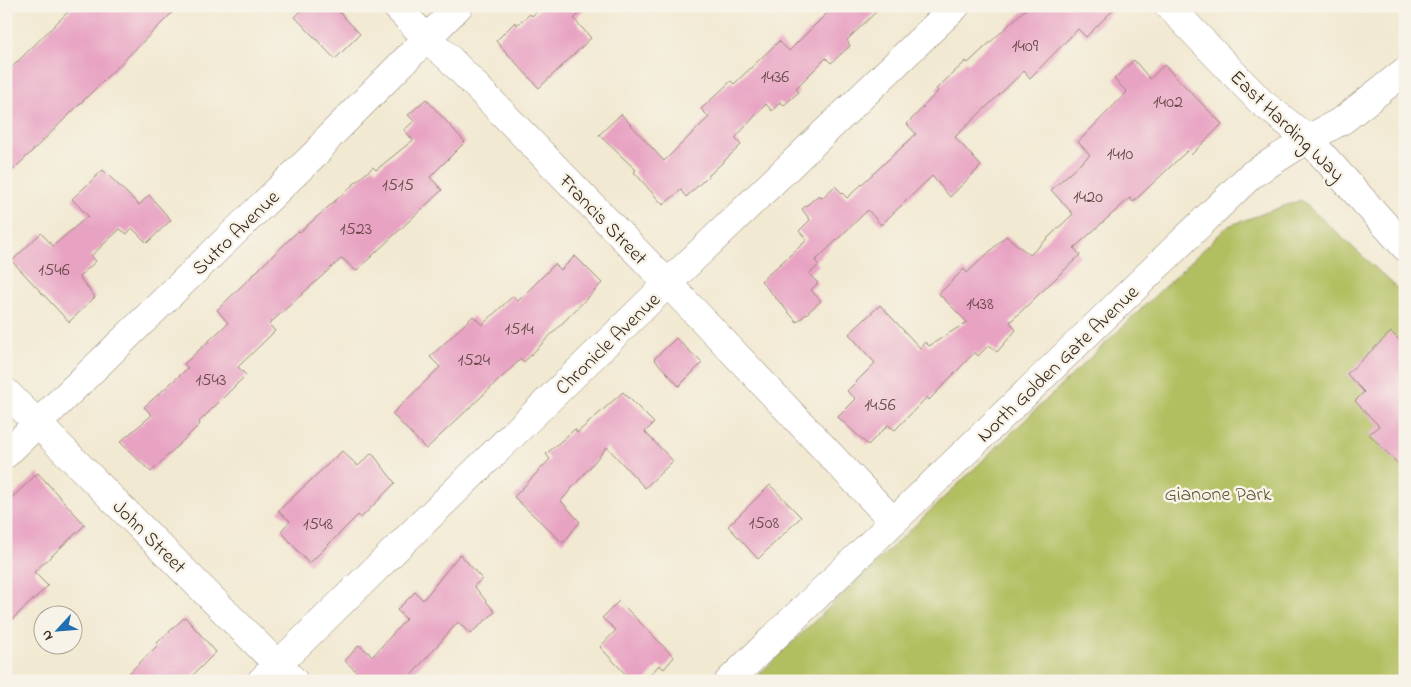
<svg xmlns="http://www.w3.org/2000/svg" width="1411" height="687" viewBox="0 0 1411 687" font-family="'Indie Flower',sans-serif">
<style>
.green{fill:#b2bf61;stroke:#767440}
.building{fill:#e8a3c3}
.lines{fill:none;stroke-linecap:round;stroke-linejoin:round}
.minor-casing{stroke:#968a78;stroke-width:29}
.minor{stroke:#fff;stroke-width:28}
.labels{text-anchor:middle;stroke-width:5;stroke-linejoin:round;paint-order:stroke}
.number-label{font-size:18px;fill:#664847}
.street-label{font-size:20px;fill:#3b2a1e;stroke:#f7f3e8}
.park-label{font-size:20px;fill:#5f5732;stroke:#f7f3e8}
</style>
<rect width="100%" height="100%" fill="#f7f3e8"/>
<filter id="ink" filterUnits="userSpaceOnUse"><feTurbulence type="fractalNoise" baseFrequency=".02" numOctaves="2"/><feDisplacementMap in="SourceGraphic" scale="10" xChannelSelector="R" yChannelSelector="G"/><feConvolveMatrix kernelMatrix="1 2 1 2 8 2 1 2 1" color-interpolation-filters="sRGB"/></filter>
<filter id="wash" filterUnits="userSpaceOnUse"><feTurbulence type="fractalNoise" baseFrequency=".0096" numOctaves="4" result="noise"/><feDisplacementMap in="SourceGraphic" scale="20" xChannelSelector="R" yChannelSelector="G"/><feGaussianBlur stdDeviation="1.12" result="paint"/><feColorMatrix in="noise" values="0 0 0 0 0 0 0 0 0 0 0 0 0 0 0 0 0 1.4 0 .05"/><feComposite in="paint" operator="in"/></filter>
<g filter="url(#wash)">
<rect width="100%" height="100%" fill="#f2e9d2"/>
<!-- green -->
<polygon class="green" points="1301,200 1405,295 1405,681 752,681 1228,226"/>
<g id="blocks">
<!-- building -->
<g class="building">
<polygon points="74,6 179,6 6,177 6,73"/>
<polygon points="306,6 334,6 360,34 335,59 295,17"/>
<polygon points="543,6 587,6 574,19 591,38 539,88 496,41 515,22 517,25 530,14 532,16"/>
<polygon points="834,6 882,6 847,40 850,46 831,63 826,58 796,88 799,92 784,105 780,102 772,111 766,104 735,138 741,145 686,197 681,190 663,205 634,172 636,170 599,135 621,114 664,161 709,117 701,109 731,81 734,84 779,41 789,51"/>
<polygon points="1029,6 1117,6 1086,37 1078,29 1030,78 1024,71 955,137 981,166 950,197 932,176 881,225 868,210 815,261 819,265 809,274 818,283 811,290 821,301 797,322 761,281 807,240 799,231 810,220 802,209 819,195 822,198 835,186 847,198 916,134 907,124 938,91 936,89 966,61 968,63"/>
<polygon points="1134,60 1150,79 1164,65 1222,124 1191,155 1187,151 1133,202 1130,198 1074,248 1080,255 1010,322 1016,330 997,352 989,345 978,356 975,352 929,400 927,397 895,430 888,425 868,445 838,417 856,399 847,391 875,363 849,334 880,305 920,348 925,342 929,346 967,322 939,294 964,269 967,273 1006,236 1030,255 1073,214 1051,190 1090,155 1078,142 1127,92 1114,79"/>
<polygon points="426,99 465,142 430,177 442,190 356,271 342,258 269,324 275,331 238,367 246,375 199,422 200,424 151,472 120,442 152,415 144,407 188,368 184,364 228,323 217,310 298,231 300,232 373,167 376,170 413,140 404,130 414,121 408,115"/>
<polygon points="103,170 139,205 149,195 171,220 147,243 132,228 127,234 120,229 91,256 96,261 79,277 95,297 69,322 12,261 41,233 53,246 88,216 72,199"/>
<polygon points="575,256 602,283 524,362 521,359 426,449 392,414 440,367 430,357 473,316 482,325 513,296 518,301 555,264 561,270"/>
<polygon points="1391,332 1405,346 1405,471 1369,434 1379,426 1355,401 1364,392 1347,374"/>
<polygon points="676,338 702,363 679,386 654,359"/>
<polygon points="623,392 654,423 645,432 673,461 645,488 607,447 561,501 580,522 563,543 514,497 550,459 546,454 575,429 577,433"/>
<polygon points="342,451 358,466 372,453 395,483 361,518 358,515 309,564 281,531 290,521 278,511"/>
<polygon points="38,473 85,525 34,572 48,586 6,625 6,503"/>
<polygon points="770,485 801,517 758,559 728,526"/>
<polygon points="460,554 482,579 474,586 495,612 470,634 458,622 407,680 408,681 350,681 358,673 345,661 359,645 373,656 406,619 397,610 415,592 423,600"/>
<polygon points="619,601 674,657 664,669 659,665 645,681 632,681 600,647 616,630 602,618"/>
<polygon points="185,617 216,652 187,681 121,681 158,645 157,643"/>
</g>
</g>
</g>
<g filter="url(#ink)">
<use href="#blocks" fill-opacity="0" stroke="#968a78" stroke-width="1"/>
<g class="lines">
<defs>
<g id="minor">
<polyline points="396,6 427,39 448,57 704,321 893,521"/>
<polyline points="1169,6 1260,101 1308,139 1405,247"/>
<polyline points="6,392 294,681"/>
<polyline points="6,454 318,151 329,137 459,6"/>
<polyline points="261,681 667,284 956,6"/>
<polyline points="729,681 1251,175 1308,139 1343,120 1405,71"/>
</g>
</defs>
<!-- minor casing -->
<use href="#minor" class="minor-casing"/>
<!-- minor -->
<use href="#minor" class="minor"/>
</g>
</g>
<g class="labels">
<!-- number labels -->
<g class="number-label">
<text x="1025" y="51">1409</text>
<text x="775" y="82">1436</text>
<text x="1168" y="107">1402</text>
<text x="1120" y="159">1410</text>
<text x="398" y="190">1515</text>
<text x="1088" y="202">1420</text>
<text x="356" y="234">1523</text>
<text x="54" y="275">1546</text>
<text x="980" y="309">1438</text>
<text x="519" y="334">1514</text>
<text x="474" y="365">1524</text>
<text x="211" y="385">1543</text>
<text x="880" y="410">1456</text>
<text x="764" y="528">1508</text>
<text x="318" y="529">1548</text>
</g>
<!-- street labels -->
<g class="street-label">
<text transform="translate(1288 125) rotate(44)" y="7">East Harding Way</text>
<text transform="translate(604 219) rotate(46)" y="7">Francis Street</text>
<text transform="translate(235 232) rotate(-44)" y="7">Sutro Avenue</text>
<text transform="translate(607 343) rotate(-44)" y="7">Chronicle Avenue</text>
<text transform="translate(1057 363) rotate(-44)" y="7">North Golden Gate Avenue</text>
<text transform="translate(150 536) rotate(45)" y="7">John Street</text>
</g>
<!-- park labels -->
<g class="park-label">
<text x="1218" y="500">Gianone Park</text>
</g>
</g>
<!-- margin -->
<rect width="1411" height="687" fill="none" stroke="#f7f3e8" stroke-width="25"/>
<!-- north arrow -->
<g transform="translate(58 630) rotate(244)"><circle r="24" fill="#f7f3e8" stroke="#aca397"/>
<path d="M0-4L9 19L0 12L-9 19Z" fill="#1f6fb2"/>
<text y="-8" font-size="14" font-weight="bold" text-anchor="middle" fill="#3b2a1e">N</text>
</g>
</svg>
